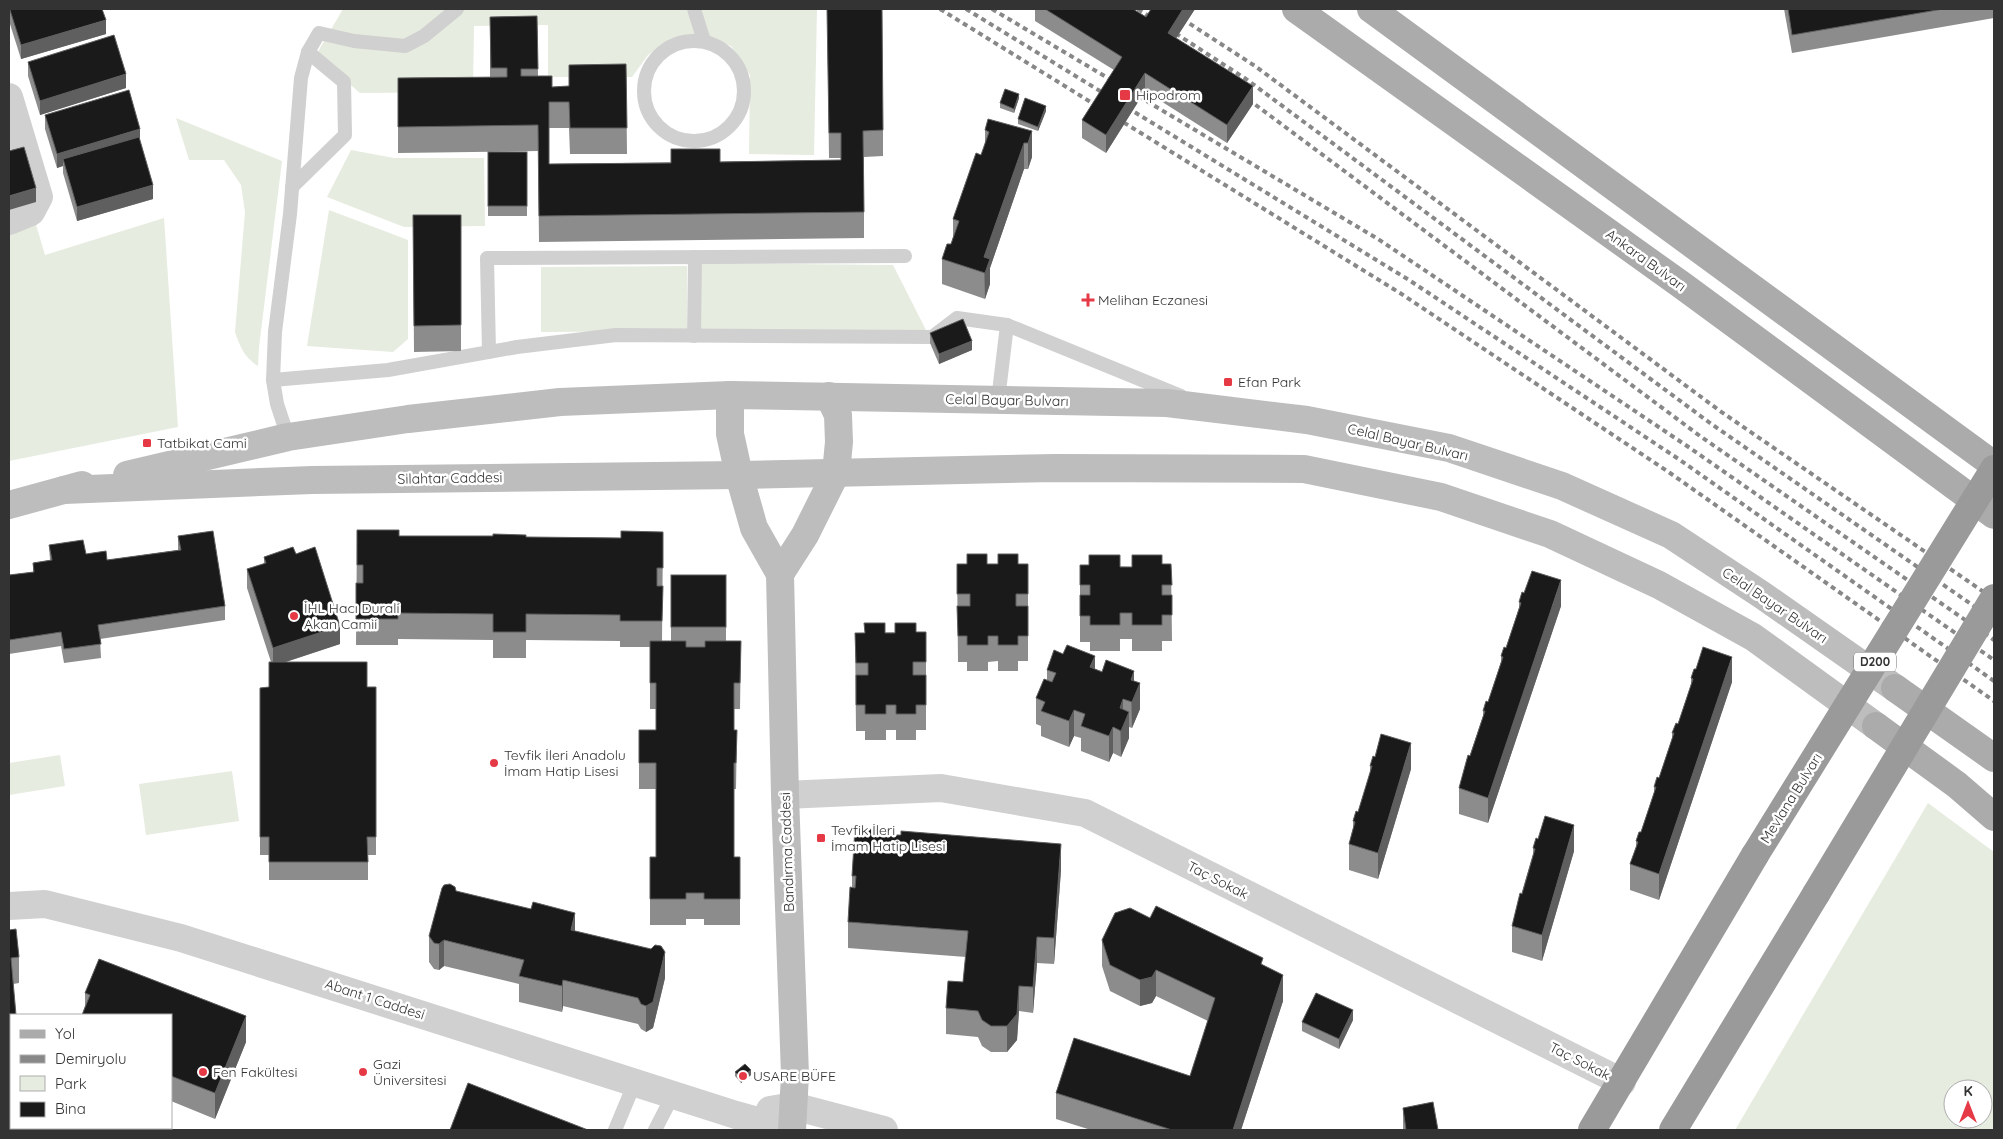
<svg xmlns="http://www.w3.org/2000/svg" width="2003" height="1139" viewBox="0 0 2003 1139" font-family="Quicksand,sans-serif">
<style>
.green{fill:#e6ecdf;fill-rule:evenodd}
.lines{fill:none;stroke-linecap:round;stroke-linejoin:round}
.lane{stroke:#d0d0d0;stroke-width:14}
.street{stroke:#d0d0d0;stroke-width:28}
.secondary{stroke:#bdbdbd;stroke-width:28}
.primary{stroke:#ababab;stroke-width:28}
.highway{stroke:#9a9a9a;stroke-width:28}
.rail{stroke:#888;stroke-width:4;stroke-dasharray:5 4;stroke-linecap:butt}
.highway-bridge{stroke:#9a9a9a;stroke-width:28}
.wall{fill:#8c8c8c}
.shaded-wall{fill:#5f5f5f}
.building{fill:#1a1a1a;stroke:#5f5f5f}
.poi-dot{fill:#e63946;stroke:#fff;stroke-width:2}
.labels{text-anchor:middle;stroke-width:5;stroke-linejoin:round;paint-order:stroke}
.shield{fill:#fff;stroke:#707070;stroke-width:1}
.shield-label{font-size:12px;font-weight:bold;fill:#333}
.poi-label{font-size:14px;fill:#333;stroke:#fff;text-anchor:start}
.street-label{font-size:14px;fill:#333;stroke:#fff}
</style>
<rect width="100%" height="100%" fill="#fff"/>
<!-- green -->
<g class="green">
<polygon points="343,9 817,9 814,155 749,154 750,75 731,46 698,34 674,38 648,55 632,77 548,77 548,25 474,26 473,92 360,93 316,55"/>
<path d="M176,118L282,161L259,347L258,366C245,358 240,347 235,332L245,212L241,185L224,160H189Z"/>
<polygon points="351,150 394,158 484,158 485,226 404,227 327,197"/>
<polygon points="329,210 408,240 408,339 393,352 307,346"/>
<polygon points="164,218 178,427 9,461 9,233 36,225 45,255"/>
<polygon points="698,263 893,265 927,332 698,330"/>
<polygon points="687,266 687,331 541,332 541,267"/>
<polygon points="60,755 65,786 9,795 9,763"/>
<polygon points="232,771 239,821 146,835 139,784"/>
<path d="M1928,803L1994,852V1130H1735ZM1953,1089H1983V1119H1953Z"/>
</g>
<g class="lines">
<!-- lane -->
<g class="lane">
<polyline points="694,9 704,41"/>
<circle cx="694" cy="91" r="50"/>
<polyline points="292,187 345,135 344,82 308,52"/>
<polyline points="694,336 695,257"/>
<polyline points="489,352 487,258 905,256"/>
<polyline points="273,380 388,370 517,347 616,335 932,337 957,318 1007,325 1181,396"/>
<polyline points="998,400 1007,325"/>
<polyline points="288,437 277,404 273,380 275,332 290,214 301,78 308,52 319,33 354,41 405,46 424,36 457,9"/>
<polyline points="615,1130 635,1082"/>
<polyline points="655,1130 673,1095"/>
</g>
<!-- street -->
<g class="street">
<polyline points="9,97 39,197 31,212 9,221"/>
<polyline points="785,795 941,788 1085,813 1622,1082"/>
<polyline points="9,906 45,904 181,938 736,1115 789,1130"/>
<polyline points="770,1110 793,1106 884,1130"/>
</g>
<!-- secondary -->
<g class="secondary">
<polyline points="127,475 288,437 408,419 560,402 730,395"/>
<polyline points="64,490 312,480 739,475 1055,468 1304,469 1441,497 1550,534 1659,585 1753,637 1876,726"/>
<polyline points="9,505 82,485"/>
<polyline points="780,574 805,535 836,473 839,442 838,415 829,396"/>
<polyline points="792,1130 795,1075 785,795 780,574 754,528 739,475 730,434 730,395 1167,403 1307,420 1449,448 1562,486 1671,535 1762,595 1895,688"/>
</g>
<!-- primary -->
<g class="primary">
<polyline points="1296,9 1683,286 1994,515"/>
<polyline points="1371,9 1994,465"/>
<polyline points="1895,688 1994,758"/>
<polyline points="1876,726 1957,785 1994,817"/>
</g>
<!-- highway -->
<g class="highway">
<polyline points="1592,1130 1755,855"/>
<polyline points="1673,1130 1816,894"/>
</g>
<!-- rail -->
<g class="rail">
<polyline points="940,9 1400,293 1670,473 1994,701"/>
<polyline points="966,9 1409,280 1680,460 1994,681"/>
<polyline points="992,9 1378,239 1690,448 1994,660"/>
<polyline points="1138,9 1246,79 1710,423 1994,620"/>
<polyline points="1167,9 1255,66 1720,411 1994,599"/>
<polyline points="1241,94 1700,436 1994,640"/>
</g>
<!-- highway-bridge -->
<g class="highway-bridge">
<polyline points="1755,855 1994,469"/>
<polyline points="1816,894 1994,598"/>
</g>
</g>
<!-- wall -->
<g class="wall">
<polygon points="827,9 883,130 883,156 864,157 864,238 539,242 538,151 398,153 398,78 490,77 490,17 537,16 538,76 552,87 569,86 626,64 627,154 570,154 569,128 549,128 549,164 841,160 841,158 829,158"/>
<polygon points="1035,9 1133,9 1146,17 1151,9 1195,9 1176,38 1253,104 1227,143 1145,91 1106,153 1082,138 1082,120 1114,70 1035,21"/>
<polygon points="1784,9 1994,9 1994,18 1792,53"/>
<polygon points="10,10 106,34 21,59 10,24"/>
<polygon points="28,62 126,88 40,115 28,76"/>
<polygon points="1019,98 1014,113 1000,108 1000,103"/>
<polygon points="1046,111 1038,131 1018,124 1018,119"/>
<polygon points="45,115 140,143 153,199 77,221 63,173 63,166 57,168 45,129"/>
<polygon points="985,130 1032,131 1032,157 1028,169 1024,169 990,268 990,284 985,299 942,284 942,259 951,244 953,237 953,219 981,155 985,145"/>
<rect x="488" y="152" width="39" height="64"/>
<polygon points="413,215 461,215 461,351 414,352"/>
<polygon points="930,333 972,350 939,364 930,343"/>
<polygon points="357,530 399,536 621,538 663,532 662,641 671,641 671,575 726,575 726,641 741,641 740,709 734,709 734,730 737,730 736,789 734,789 734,857 740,857 740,925 704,925 704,919 686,919 686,925 650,925 650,857 656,857 656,789 639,789 639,730 656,730 656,709 650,709 650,647 620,647 620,641 526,640 526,658 493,658 493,640 398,639 398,645 356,645"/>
<polygon points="178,536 225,606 225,620 100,639 101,658 64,663 61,646 9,654 9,575 33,572 33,563 50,560 49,545 107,560 178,550"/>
<polygon points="296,554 340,644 286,662 367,687 376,687 376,855 368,855 368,880 269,880 269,855 260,855 260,688 269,687 271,662 247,588 247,569 264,564 264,557"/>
<polygon points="957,564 1028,564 1028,661 1018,661 1018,671 998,671 998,661 988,662 988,671 967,671 967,662 958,662"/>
<polygon points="1162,564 1171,564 1172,641 1162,641 1162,651 1132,651 1132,639 1120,639 1120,651 1090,651 1090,642 1080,642 1080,565 1132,567"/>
<polygon points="1519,602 1561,606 1488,823 1459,814 1459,788 1483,716 1483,711 1488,702 1501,662 1501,656 1506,648 1519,608"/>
<polygon points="926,632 926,730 916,730 916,740 896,740 896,730 886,730 886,740 865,740 865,731 856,731 855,633"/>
<polygon points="1095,669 1134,681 1140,709 1132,728 1129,727 1129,738 1121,757 1113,753 1109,762 1081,751 1081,738 1074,736 1069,747 1041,736 1041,726 1036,724 1036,698 1047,680 1047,670"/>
<polygon points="1691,678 1732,682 1659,900 1630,890 1630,864 1636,848 1636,841 1641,832 1654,793 1654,787 1659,778 1672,739 1672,733 1678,724 1691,685"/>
<polygon points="1370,766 1411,769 1378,879 1349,870 1349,844 1353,828 1353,821 1358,812 1370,773"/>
<polygon points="890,835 1061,870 1054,964 1037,963 1033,1013 1019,1011 1017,1040 1007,1052 991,1052 982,1046 978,1037 946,1034 946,1008 963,982 966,957 848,948 848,922 852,887 852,876"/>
<polygon points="1533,848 1574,851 1542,961 1512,952 1512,926 1533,854"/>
<polygon points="456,891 575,931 665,978 653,1028 646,1032 641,1029 638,1024 563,1006 562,1012 519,1002 519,984 444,966 439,970 434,969 429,962 429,936"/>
<polygon points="1150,918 1263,965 1283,1001 1241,1130 1091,1130 1056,1119 1056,1093 1190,1076 1208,1021 1156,996 1152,1003 1140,1006 1110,991 1102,966 1102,940"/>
<polygon points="9,930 19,957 19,983 13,984 11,1015 11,1109 9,1110"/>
<polygon points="99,959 246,1016 246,1042 215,1119 171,1101 171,1015 82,1015 85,1006 85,993"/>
<polygon points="1353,1020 1339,1049 1302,1031 1302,1022"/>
<polygon points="735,1072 751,1075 741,1083 735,1076"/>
<polygon points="1403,1108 1438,1130 1403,1130"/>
</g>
<!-- shaded-wall -->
<g class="shaded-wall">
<polygon points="1183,9 1195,9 1168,51 1168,33"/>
<polygon points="106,20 106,34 21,59 21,45"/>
<polygon points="1145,73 1145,91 1106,153 1106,135"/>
<polygon points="126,74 126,88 40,115 40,101"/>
<polygon points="1253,86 1253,104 1227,143 1227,125"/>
<polygon points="1019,94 1019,98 1014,113 1014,109"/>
<polygon points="1046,106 1046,111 1038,131 1038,127"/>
<polygon points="140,129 140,143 63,159 63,166 57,168 57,154"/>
<polygon points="1032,131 1032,157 1028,169 1028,143"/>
<polygon points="1024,143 1024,169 990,268 990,284 985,299 984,257"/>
<polygon points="153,185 153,199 77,221 77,207"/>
<polygon points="36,188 36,202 9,210 9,196"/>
<polygon points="972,341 972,350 939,364 939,354"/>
<polygon points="1561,580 1561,606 1488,823 1488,798"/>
<polygon points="340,626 340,644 273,666 273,648"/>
<polygon points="1095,656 1095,682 1090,667"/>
<polygon points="1732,657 1732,682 1659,900 1659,874"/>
<polygon points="1134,671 1134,696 1140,683 1140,709 1132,728 1131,680"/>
<polygon points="1123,699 1123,725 1129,712 1129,738 1121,757 1120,708"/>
<polygon points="1074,710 1074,736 1069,747 1069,721"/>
<polygon points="1113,727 1113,753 1109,762 1109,736"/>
<polygon points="1411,743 1411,769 1378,879 1378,853"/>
<polygon points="1574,825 1574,851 1542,961 1542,935"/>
<polygon points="1061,844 1061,870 1054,964 1054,938"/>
<polygon points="575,913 575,939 571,930"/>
<polygon points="1037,937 1037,963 1033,1013 1033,987"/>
<polygon points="444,940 444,966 439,970 439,944"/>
<polygon points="665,952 665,978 653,1028 646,1032 646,1006"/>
<polygon points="1156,970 1156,996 1152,1003 1140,1006 1140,980"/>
<polygon points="1283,975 1283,1001 1241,1130 1233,1130"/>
<polygon points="563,980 563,1006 562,1012 562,986"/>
<polygon points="1019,986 1019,1011 1017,1040 1007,1052 1007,1026"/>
<polygon points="1353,1010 1353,1020 1339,1049 1339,1039"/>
<polygon points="246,1016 246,1042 215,1119 215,1093"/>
<polygon points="751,1070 751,1075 741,1083 741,1078"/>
</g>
<!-- building -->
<g class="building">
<polygon points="13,9 102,9 106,20 21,45 10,10"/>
<polygon points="827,9 882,9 883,130 863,131 864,212 539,216 538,125 398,127 398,78 507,77 507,68 491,68 490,17 537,16 538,69 521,69 521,76 552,76 552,87 569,86 569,65 626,64 627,128 570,128 569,102 549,102 549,164 671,163 671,149 720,149 720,162 841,160 841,133 829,133"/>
<polygon points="1045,9 1133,9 1146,17 1151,9 1183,9 1168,33 1253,86 1227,125 1145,73 1106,135 1082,120 1122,57"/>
<polygon points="1788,9 1943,9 1792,35"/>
<polygon points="114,35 126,74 40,101 28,62"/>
<polygon points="1005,89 1019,94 1014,109 1000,103"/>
<polygon points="129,90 140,129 57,154 45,115"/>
<polygon points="1025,98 1046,106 1038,127 1018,119"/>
<polygon points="988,119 1032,131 1028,143 1024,143 984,257 990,259 985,273 942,259 947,244 951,244 959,221 953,219 976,153 981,155 989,132 985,130"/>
<polygon points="139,137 153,185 77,207 63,159"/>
<polygon points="24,147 36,188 9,196 9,151"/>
<rect x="488" y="152" width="39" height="54"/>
<polygon points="413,215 461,215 461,325 414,326"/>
<polygon points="963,319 972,341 939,354 930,333"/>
<polygon points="357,530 399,530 399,536 493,536 493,534 526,535 526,537 621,538 621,531 663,532 663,568 657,568 657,586 663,586 662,621 620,621 620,615 526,614 526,632 493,632 493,614 398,613 398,619 356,619 356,583 363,583 363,565 357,565"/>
<polygon points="213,531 225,606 98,625 101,644 64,649 61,632 9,640 9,575 34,572 33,563 52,560 49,545 83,540 86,554 106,551 107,560 181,550 178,536"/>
<polygon points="293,547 296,554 315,547 340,626 273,648 247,569 266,563 264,557"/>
<polygon points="967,554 987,554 987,564 998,564 998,554 1018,554 1018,564 1028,564 1028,594 1016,594 1016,606 1028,606 1028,636 1018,636 1018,645 998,645 998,636 988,636 988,645 967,645 967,636 958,636 957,606 970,606 970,594 957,594 957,564 967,564"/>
<polygon points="1089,555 1120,555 1120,567 1132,567 1132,555 1162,555 1162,564 1171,564 1172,585 1162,585 1162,595 1172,595 1172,615 1162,615 1162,625 1132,625 1132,613 1120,613 1120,625 1090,625 1090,616 1080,616 1080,595 1090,595 1090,585 1080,585 1080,565 1089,565"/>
<polygon points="1532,571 1561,580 1488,798 1459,788 1468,755 1470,756 1485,711 1483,711 1486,701 1488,702 1503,657 1501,656 1504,647 1506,648 1521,603 1519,602 1522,592 1524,593"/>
<rect x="671" y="575" width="55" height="52"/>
<polygon points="864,623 885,623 885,633 895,633 895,623 916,623 916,632 926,632 926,662 913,662 913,675 926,675 926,705 916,705 916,714 896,714 896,705 886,705 886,714 865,714 865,705 856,705 856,675 868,675 868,663 856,663 855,633 865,633"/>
<polygon points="650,641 686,641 686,647 705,647 705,641 741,641 740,683 734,683 734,730 737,730 736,763 734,763 734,857 740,857 740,899 704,899 704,893 686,893 686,899 650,899 650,857 656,857 656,763 639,763 639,730 656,730 656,683 650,683"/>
<polygon points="1067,645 1095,656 1090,667 1102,672 1106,660 1134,671 1131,680 1140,683 1132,702 1123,699 1120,708 1129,712 1121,731 1113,727 1109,736 1081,726 1085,714 1074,710 1069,721 1041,711 1045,702 1036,698 1044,679 1052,682 1056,673 1047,670 1054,650 1063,654"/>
<polygon points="1703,647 1732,657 1659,874 1630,864 1638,842 1636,841 1639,832 1641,832 1656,787 1654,787 1657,777 1659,778 1674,733 1672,733 1676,723 1678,724 1693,679 1691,678 1694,669 1696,669"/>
<polygon points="269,662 367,662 367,687 376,687 376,837 367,837 368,862 269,862 269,837 260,837 260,688 269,687"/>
<polygon points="1381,734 1411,743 1378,853 1349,844 1355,822 1353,821 1356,811 1358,812 1372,766 1370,766 1373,756 1375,757"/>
<polygon points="1545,816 1574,825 1542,935 1512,926 1520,893 1522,894 1535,849 1533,848 1536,838 1538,839"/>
<polygon points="855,828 890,831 890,835 901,835 901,831 1061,844 1054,938 1037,937 1033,987 1019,986 1017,1014 1007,1026 991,1026 982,1020 978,1011 946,1008 948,981 963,982 968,931 848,922 850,887 855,888 856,876 852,876"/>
<polygon points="450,884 455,887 456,891 531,909 533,902 575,913 571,930 651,949 655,945 661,946 665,952 653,1002 646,1006 641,1004 638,998 563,980 562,986 519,976 524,960 444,940 439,944 434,943 429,936 442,888 444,885"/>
<polygon points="1156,906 1263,958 1261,964 1283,975 1233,1130 1172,1130 1056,1093 1074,1038 1190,1076 1215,998 1156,970 1152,977 1140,980 1110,965 1102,940 1115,913 1130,908 1150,918"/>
<polygon points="16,929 19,957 11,958 16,1015 11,1015 11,1084 9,1084 9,930"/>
<polygon points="99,959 246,1016 215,1093 171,1076 171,1015 82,1015 90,995 85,993"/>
<polygon points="1316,993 1353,1010 1339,1039 1302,1022"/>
<polygon points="745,1064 751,1070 741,1078 735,1072"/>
<polygon points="468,1083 588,1130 450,1130"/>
<polygon points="1433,1102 1438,1130 1406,1130 1403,1108"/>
<polygon points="37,1128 153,1128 160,1130 36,1130"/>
</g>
<!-- markers -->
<g class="poi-dot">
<rect x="1119" y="89" width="12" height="12" rx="2.5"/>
<path d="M1085.5 292.5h5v5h5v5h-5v5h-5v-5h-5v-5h5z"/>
<rect x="1223" y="377" width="10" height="10" rx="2.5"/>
<rect x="142" y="438" width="10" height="10" rx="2.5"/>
<circle cx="294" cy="616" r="5"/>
<circle cx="494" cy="763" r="5"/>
<rect x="816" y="833" width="10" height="10" rx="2.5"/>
<circle cx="203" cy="1072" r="5"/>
<circle cx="363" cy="1072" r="5"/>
<circle cx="743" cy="1076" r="5"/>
</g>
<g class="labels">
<!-- shield labels -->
<rect class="shield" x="1854" y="652.5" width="42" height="19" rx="4"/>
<g class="shield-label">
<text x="1875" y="666">D200</text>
</g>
<!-- poi labels -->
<g class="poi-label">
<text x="1136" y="100">Hipodrom</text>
<text x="1098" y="305">Melihan Eczanesi</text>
<text x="1238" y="387">Efan Park</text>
<text x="157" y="448">Tatbikat Cami</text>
<text x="304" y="613">İHL Hacı Durali<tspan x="304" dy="16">Akan Camii</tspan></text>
<text x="504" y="760">Tevfik İleri Anadolu<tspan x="504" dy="16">İmam Hatip Lisesi</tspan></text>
<text x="831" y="835">Tevfik İleri<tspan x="831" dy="16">İmam Hatip Lisesi</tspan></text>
<text x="373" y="1069">Gazi<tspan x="373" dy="16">Üniversitesi</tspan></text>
<text x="213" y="1077">Fen Fakültesi</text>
<text x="753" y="1081">USARE BÜFE</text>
</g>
<!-- street labels -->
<g class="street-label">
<text transform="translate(1646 260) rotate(36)" y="5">Ankara Bulvarı</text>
<text transform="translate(1007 400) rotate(1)" y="5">Celal Bayar Bulvarı</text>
<text transform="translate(1408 442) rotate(13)" y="5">Celal Bayar Bulvarı</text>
<text transform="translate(450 478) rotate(-1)" y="5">Silahtar Caddesi</text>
<text transform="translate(1775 605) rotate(34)" y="5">Celal Bayar Bulvarı</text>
<text transform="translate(1791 798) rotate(-58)" y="5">Mevlana Bulvarı</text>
<text transform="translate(787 852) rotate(-92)" y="5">Bandırma Caddesi</text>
<text transform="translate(1218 880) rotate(27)" y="5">Taç Sokak</text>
<text transform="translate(375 999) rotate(18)" y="5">Abant 1 Caddesi</text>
<text transform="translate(1580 1061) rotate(27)" y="5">Taç Sokak</text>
</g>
</g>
<!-- border -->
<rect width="2003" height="1139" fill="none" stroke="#333333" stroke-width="20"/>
<!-- legend -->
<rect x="10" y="1014" width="162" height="115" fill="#ffffff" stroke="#adadad"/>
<rect x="20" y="1030" width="25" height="8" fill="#ababab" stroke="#adadad"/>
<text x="55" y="1039" font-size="15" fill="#333333">Yol</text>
<rect x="20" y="1055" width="25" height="8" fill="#888888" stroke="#adadad"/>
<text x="55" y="1064" font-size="15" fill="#333333">Demiryolu</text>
<rect x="20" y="1076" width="25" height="15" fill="#e6ecdf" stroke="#adadad"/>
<text x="55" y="1089" font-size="15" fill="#333333">Park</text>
<rect x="20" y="1102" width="25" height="15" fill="#1a1a1a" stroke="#adadad"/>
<text x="55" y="1114" font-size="15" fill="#333333">Bina</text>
<!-- north arrow -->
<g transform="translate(1968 1104)"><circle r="24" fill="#ffffff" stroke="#adadad"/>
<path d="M0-4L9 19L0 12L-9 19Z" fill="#e63946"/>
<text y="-8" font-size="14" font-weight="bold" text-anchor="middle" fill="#333333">K</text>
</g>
</svg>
